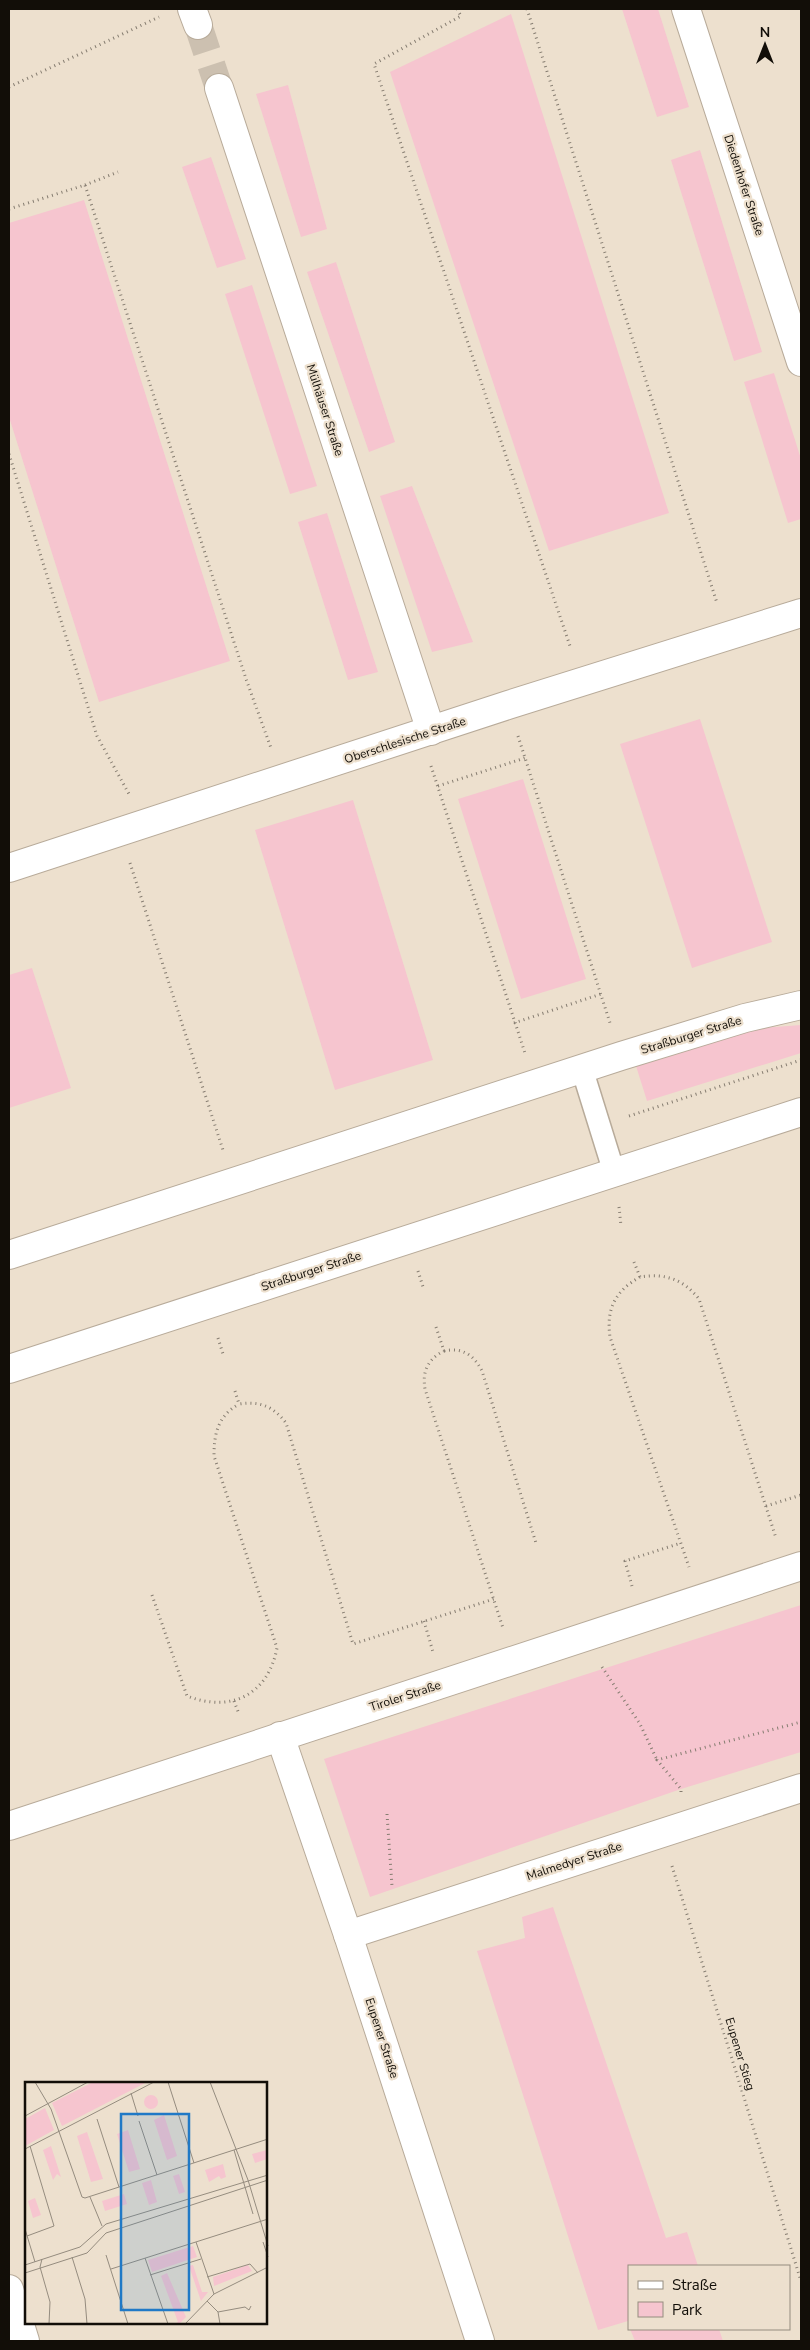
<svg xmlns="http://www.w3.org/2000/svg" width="810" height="2350" viewBox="0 0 810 2350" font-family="'Nunito Sans',sans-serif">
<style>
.green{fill:#f6c5cf}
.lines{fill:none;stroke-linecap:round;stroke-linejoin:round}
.street-tunnel{stroke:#ccc0b0;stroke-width:28;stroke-dasharray:28 14;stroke-linecap:butt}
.lane-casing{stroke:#b8ab9a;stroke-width:24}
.street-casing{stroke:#b8ab9a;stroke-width:30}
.secondary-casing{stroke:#b8ab9a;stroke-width:30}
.path{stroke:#867d71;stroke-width:3;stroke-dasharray:1 4;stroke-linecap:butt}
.lane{stroke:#fff;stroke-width:21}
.street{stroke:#fff;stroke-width:28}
.secondary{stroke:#fff;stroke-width:28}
.labels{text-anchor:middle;stroke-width:4.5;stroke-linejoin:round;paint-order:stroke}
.street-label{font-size:12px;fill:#120e08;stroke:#ede0ce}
.inset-road{fill:none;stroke:#958c7f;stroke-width:1}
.view{fill:#2079c6;fill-opacity:0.15;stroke:#2079c6;stroke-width:2.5}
.inset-edge{fill:none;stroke:#120e08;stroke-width:2.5}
</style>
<rect width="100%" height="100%" fill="#ede0ce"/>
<!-- green -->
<g class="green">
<polygon points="622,9 658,9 689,107 657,117"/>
<polygon points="511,14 669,513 549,551 390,72"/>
<polygon points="288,85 327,229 301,237 256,94"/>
<polygon points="700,150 762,352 734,361 671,160"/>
<polygon points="211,157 246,259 217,268 182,167"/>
<polygon points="84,200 230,661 99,702 9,417 9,223"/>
<polygon points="336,262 395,442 369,452 307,272"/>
<polygon points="252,285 317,486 290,494 225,294"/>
<polygon points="774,373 801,459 801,519 788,523 744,382"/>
<polygon points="412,486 473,642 432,652 380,496"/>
<polygon points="327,513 378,672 348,680 298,522"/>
<polygon points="700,719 772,942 692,968 620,744"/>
<polygon points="523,779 586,979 521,999 458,799"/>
<polygon points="353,800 433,1060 335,1090 255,830"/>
<polygon points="32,968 71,1088 9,1108 9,975"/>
<polygon points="801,1025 801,1053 647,1101 636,1066 748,1029"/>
<polygon points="801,1605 801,1752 681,1789 370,1897 324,1759"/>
<polygon points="553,1907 666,2238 687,2232 698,2266 629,2266 629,2323 628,2321 598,2330 477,1951 525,1938 522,1917"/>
<polygon points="630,2329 719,2329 723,2341 635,2341"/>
</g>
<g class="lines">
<!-- street-tunnel -->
<polyline class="street-tunnel" points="198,25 219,88"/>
<defs>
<polyline id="lane" points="582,1069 614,1172"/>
<g id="street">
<polyline points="192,9 198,25"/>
<polyline points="686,9 801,362"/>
<polyline points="219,88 431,731"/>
<polyline points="9,868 508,705 801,613"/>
<polyline points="280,1736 348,1935 480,2341"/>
<polyline points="9,1826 801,1566"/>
<polyline points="348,1935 801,1788"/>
<polyline points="9,2289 25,2341"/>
</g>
<g id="secondary">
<polyline points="9,1255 621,1056 745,1018 801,1005"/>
<polyline points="9,1369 801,1112"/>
</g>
</defs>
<!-- lane casing -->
<use href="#lane" class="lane-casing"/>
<!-- street casing -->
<use href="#street" class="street-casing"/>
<!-- secondary casing -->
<use href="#secondary" class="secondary-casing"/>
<!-- path -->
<g class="path">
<polyline points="457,9 461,16 374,64 571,649"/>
<polyline points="527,9 717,603"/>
<polyline points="9,87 159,17"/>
<polyline points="85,185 118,172"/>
<polyline points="9,209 85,185 246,679 271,748"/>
<polyline points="9,454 97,736 129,794"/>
<polyline points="518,736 610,1023"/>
<polyline points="431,766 525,1053"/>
<polyline points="438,786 525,758"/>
<polyline points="130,863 223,1150"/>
<polyline points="514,1023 601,994"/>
<polyline points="629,1116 801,1060"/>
<polyline points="619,1207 621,1226"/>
<path d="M634,1262L640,1277C665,1273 683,1279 699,1299L776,1538"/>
<polyline points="418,1271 424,1290"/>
<path d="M640,1277C615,1291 606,1309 610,1337L689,1567"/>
<path d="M436,1327L444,1351C428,1359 422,1371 425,1389L503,1628"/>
<polyline points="218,1338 223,1354"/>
<path d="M444,1351C462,1347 474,1355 482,1371L536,1543"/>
<path d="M235,1391L239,1404C260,1401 273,1406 286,1423L353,1644L494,1599"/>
<polyline points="766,1506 801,1495"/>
<polyline points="632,1586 625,1561 681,1543"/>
<path d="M152,1595L187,1696C231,1713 268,1695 277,1648L214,1456C214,1433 218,1416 239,1404"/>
<polyline points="424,1621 433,1652"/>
<polyline points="602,1667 640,1724 657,1760"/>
<polyline points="234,1701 239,1714"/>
<polyline points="681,1792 681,1789 657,1760 801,1722"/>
<polyline points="387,1814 392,1886"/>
<polyline points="672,1866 801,2281"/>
</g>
<!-- lane -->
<use href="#lane" class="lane"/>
<!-- street -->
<use href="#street" class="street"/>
<!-- secondary -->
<use href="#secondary" class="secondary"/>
</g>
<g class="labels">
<!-- street labels -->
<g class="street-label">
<text transform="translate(744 185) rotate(72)" y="4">Diedenhofer Straße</text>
<text transform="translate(325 410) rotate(72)" y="4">Mülhäuser Straße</text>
<text transform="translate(405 740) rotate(-18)" y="4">Oberschlesische Straße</text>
<text transform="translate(691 1035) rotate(-17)" y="4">Straßburger Straße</text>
<text transform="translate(311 1271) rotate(-18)" y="4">Straßburger Straße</text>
<text transform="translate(405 1696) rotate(-18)" y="4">Tiroler Straße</text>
<text transform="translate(574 1861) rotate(-18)" y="4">Malmedyer Straße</text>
<text transform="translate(382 2038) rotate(72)" y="4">Eupener Straße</text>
<text transform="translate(740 2054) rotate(73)" y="4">Eupener Stieg</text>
</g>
</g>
<!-- overview -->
<g transform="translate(25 2082)">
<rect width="242" height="242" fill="#ede0ce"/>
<path d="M68,0H122L37,44L27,21ZM119 20a7 7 0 1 1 14 0a7 7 0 1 1-14 0ZM20,26L29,48L0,64V37ZM139,33L152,74L142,78L129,38ZM103,48L115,87L104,90L92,52ZM62,50L78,97L66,100L52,54ZM26,64L36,95L32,92L28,98L18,68ZM242,68V77L230,81L227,72ZM198,82L201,95L196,97L194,94L184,100L180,88ZM154,92L160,110L154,112L148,94ZM126,98L132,120L124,123L117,101ZM99,112L102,122L80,129L77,119ZM10,116L16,133L8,136L3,119ZM168,164L172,175L127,190L123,178ZM168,183L177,210H183L176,219L164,184ZM223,183L227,189L189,204L188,195ZM142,191L161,235L154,242H149L153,240L136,194Z" fill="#f6c5cf"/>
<path class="inset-road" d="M10,0L26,27L57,115L60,116L243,57M143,0L169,81M185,0L223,98L243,164M106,11L113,34M0,34L63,0M72,37L94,105M114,39L132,93M0,67L129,0M209,68L228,132M65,115L77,144M0,147L10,180M2,154L29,144L5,64M171,160L189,212M238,160L243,175M81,173L103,242M47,175L60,217L62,242M120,176L143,242M17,177L15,185L25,220L24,242M0,183L55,165L81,142L243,93M86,187L243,137M0,191L62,171L81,151L243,98M125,193L176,177M182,195L225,182L233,191M182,219L193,230L195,242M193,230L220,225L224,228L226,224M160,242L189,212L243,185"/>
<path class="view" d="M96,32H164V228H96Z"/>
<rect width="242" height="242" class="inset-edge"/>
</g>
<!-- border -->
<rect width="810" height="2350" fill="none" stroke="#120e08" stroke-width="20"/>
<!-- legend -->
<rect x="628" y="2265" width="162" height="65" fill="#ede0ce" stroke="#958c7f"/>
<rect x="638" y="2281" width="25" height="8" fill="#ffffff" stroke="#958c7f"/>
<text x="672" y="2290" font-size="15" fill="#120e08">Straße</text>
<rect x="638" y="2302" width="25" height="15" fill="#f6c5cf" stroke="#958c7f"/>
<text x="672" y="2315" font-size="15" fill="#120e08">Park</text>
<!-- north arrow -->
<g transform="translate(765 45)" stroke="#ede0ce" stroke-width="4" paint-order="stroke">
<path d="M0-4L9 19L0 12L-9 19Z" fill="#120e08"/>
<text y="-8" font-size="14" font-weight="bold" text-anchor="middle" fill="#120e08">N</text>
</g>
</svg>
